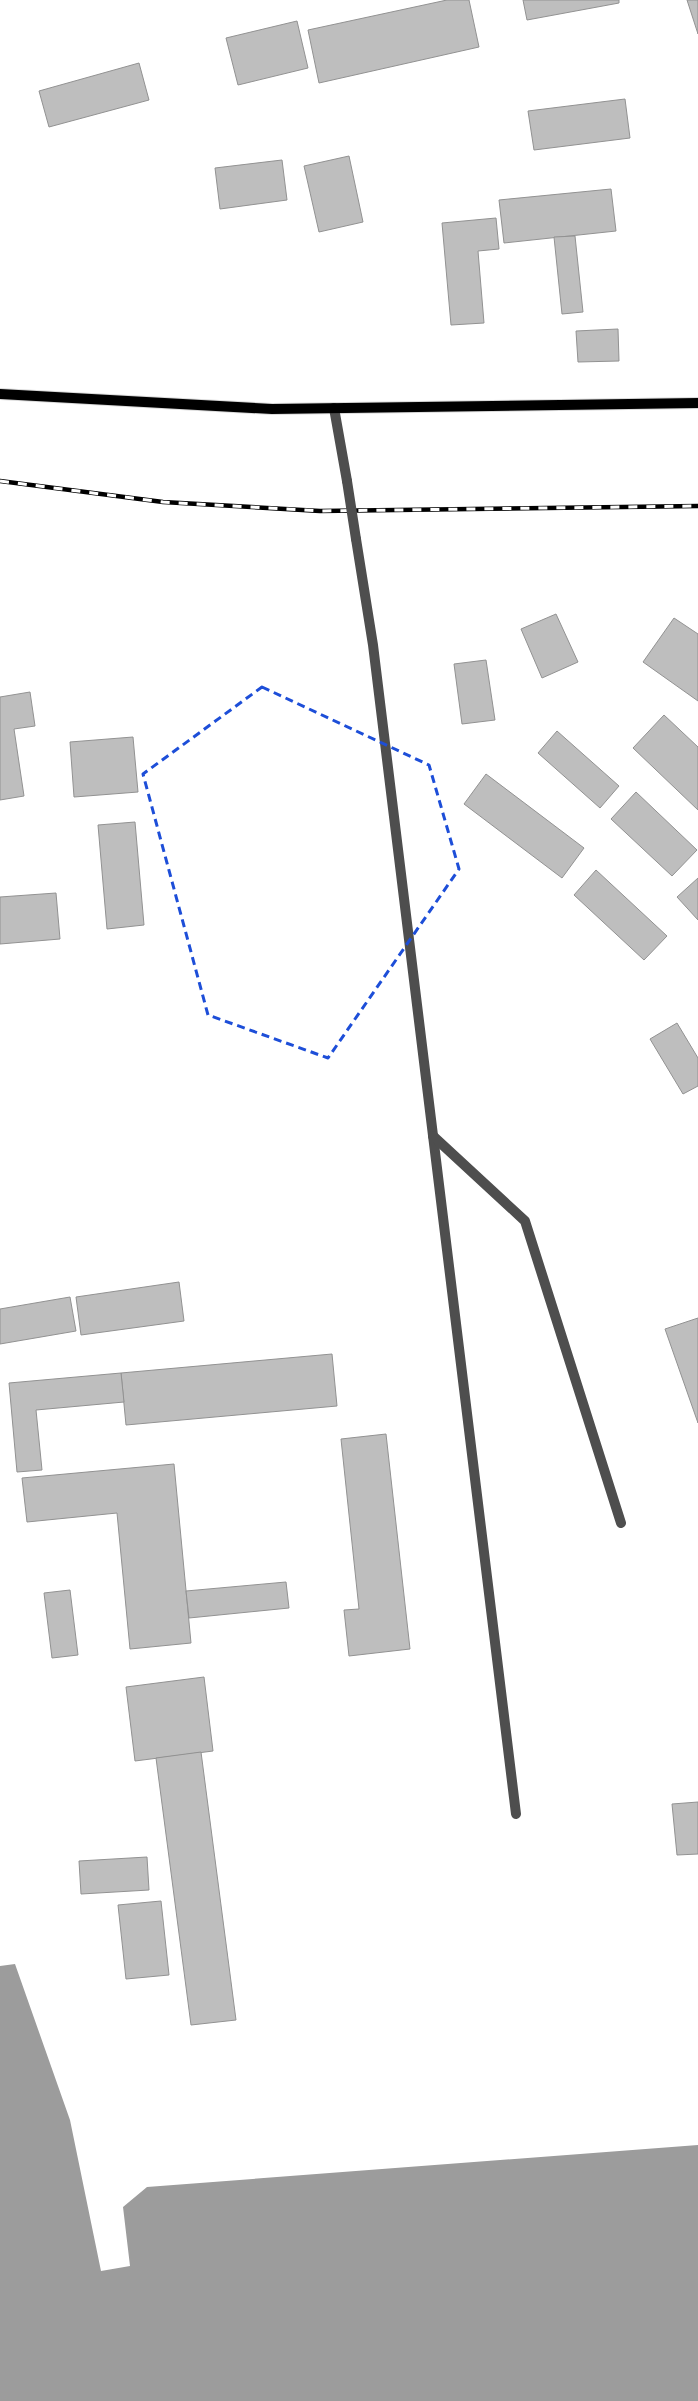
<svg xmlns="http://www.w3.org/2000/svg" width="698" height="2401" viewBox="0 0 698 2401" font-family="Figtree,sans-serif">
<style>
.water{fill:#9c9c9c}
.building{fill:#bebebe;stroke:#929292}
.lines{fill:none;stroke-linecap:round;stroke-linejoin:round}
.major-casing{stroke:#dbdbdb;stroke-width:12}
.minor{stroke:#4e4e4e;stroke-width:10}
.major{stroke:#000;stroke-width:10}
.rail-casing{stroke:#000;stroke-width:4.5}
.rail{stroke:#fff;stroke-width:3;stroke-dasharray:9;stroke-linecap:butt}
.minor-bridge{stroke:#4e4e4e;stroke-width:10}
.marked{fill:none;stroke:#1d4ed8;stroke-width:3;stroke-dasharray:8 5;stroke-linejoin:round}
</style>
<rect width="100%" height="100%" fill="#fff"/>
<!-- water -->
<polygon class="water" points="15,1964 70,2120 101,2271 130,2266 123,2207 147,2187 698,2145 698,2401 0,2401 0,1966"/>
<!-- building -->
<g class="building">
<polygon points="447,0 469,0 479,47 319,83 308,30"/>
<polygon points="523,0 619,0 619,3 527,20"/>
<polygon points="687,0 698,0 698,34"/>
<polygon points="297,21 308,68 238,85 226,38"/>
<polygon points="139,63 149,100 49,127 39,91"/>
<polygon points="625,99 630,138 534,150 528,111"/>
<polygon points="349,156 363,222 319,232 304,166"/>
<polygon points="282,160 287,200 220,209 215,168"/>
<polygon points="611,189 616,231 504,243 499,200"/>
<polygon points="496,218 499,249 478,251 484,323 451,325 442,223"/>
<polygon points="575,236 583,312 562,314 554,237"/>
<polygon points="618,329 619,361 578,362 576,331"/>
<polygon points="556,614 578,662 542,678 521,629"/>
<polygon points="674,618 698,634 698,701 643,662"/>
<polygon points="486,660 495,720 462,724 454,664"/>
<polygon points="30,692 35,726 14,729 24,796 0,800 0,697"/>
<polygon points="664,715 698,747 698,810 633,748"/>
<polygon points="557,731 619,786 600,808 538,753"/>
<polygon points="133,737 138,792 74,797 70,742"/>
<polygon points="486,774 584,848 562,878 464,804"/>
<polygon points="636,792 697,850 672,876 611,819"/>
<polygon points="135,822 144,925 107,929 98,825"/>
<polygon points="596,870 667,936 644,960 574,895"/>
<polygon points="698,878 698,920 677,897"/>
<polygon points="56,893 60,939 0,944 0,897"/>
<polygon points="677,1023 698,1058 698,1086 683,1094 650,1039"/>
<polygon points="179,1282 184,1321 81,1335 76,1297"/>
<polygon points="70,1297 76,1331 0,1344 0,1309"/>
<polygon points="698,1318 698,1423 665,1329"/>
<polygon points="332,1354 337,1406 126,1425 121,1373"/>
<polygon points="121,1373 124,1402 36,1410 42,1470 17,1472 9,1383"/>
<polygon points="386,1434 410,1649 349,1656 344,1610 359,1609 341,1439"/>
<polygon points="174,1464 191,1643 130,1649 117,1513 27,1522 22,1478"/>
<polygon points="286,1582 289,1608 189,1618 186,1591"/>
<polygon points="70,1590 78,1655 52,1658 44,1593"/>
<polygon points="204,1677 213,1751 135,1761 126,1687"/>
<polygon points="201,1752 236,2020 191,2025 156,1758"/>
<polygon points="698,1802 698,1854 677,1855 672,1804"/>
<polygon points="147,1857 149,1890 81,1894 79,1861"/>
<polygon points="161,1901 169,1975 126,1979 118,1905"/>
</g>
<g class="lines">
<defs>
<polyline id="major" points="0,394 272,409 698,403"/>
</defs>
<!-- major casing -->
<use href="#major" class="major-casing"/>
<!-- minor -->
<g class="minor">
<polyline points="334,408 347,481"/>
<polyline points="356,539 373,645 516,1814"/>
<polyline points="433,1136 525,1221 621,1523"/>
</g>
<!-- major -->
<use href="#major" class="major"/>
<defs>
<polyline id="rail" points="0,481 163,502 320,511 698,506"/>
</defs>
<!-- rail casing -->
<use href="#rail" class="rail-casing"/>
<!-- rail -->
<use href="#rail" class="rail"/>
<!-- minor-bridge -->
<polyline class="minor-bridge" points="347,481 356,539"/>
</g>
<!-- marked area -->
<path class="marked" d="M262,687L429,765L459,869L328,1058L208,1015L143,774Z"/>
</svg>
